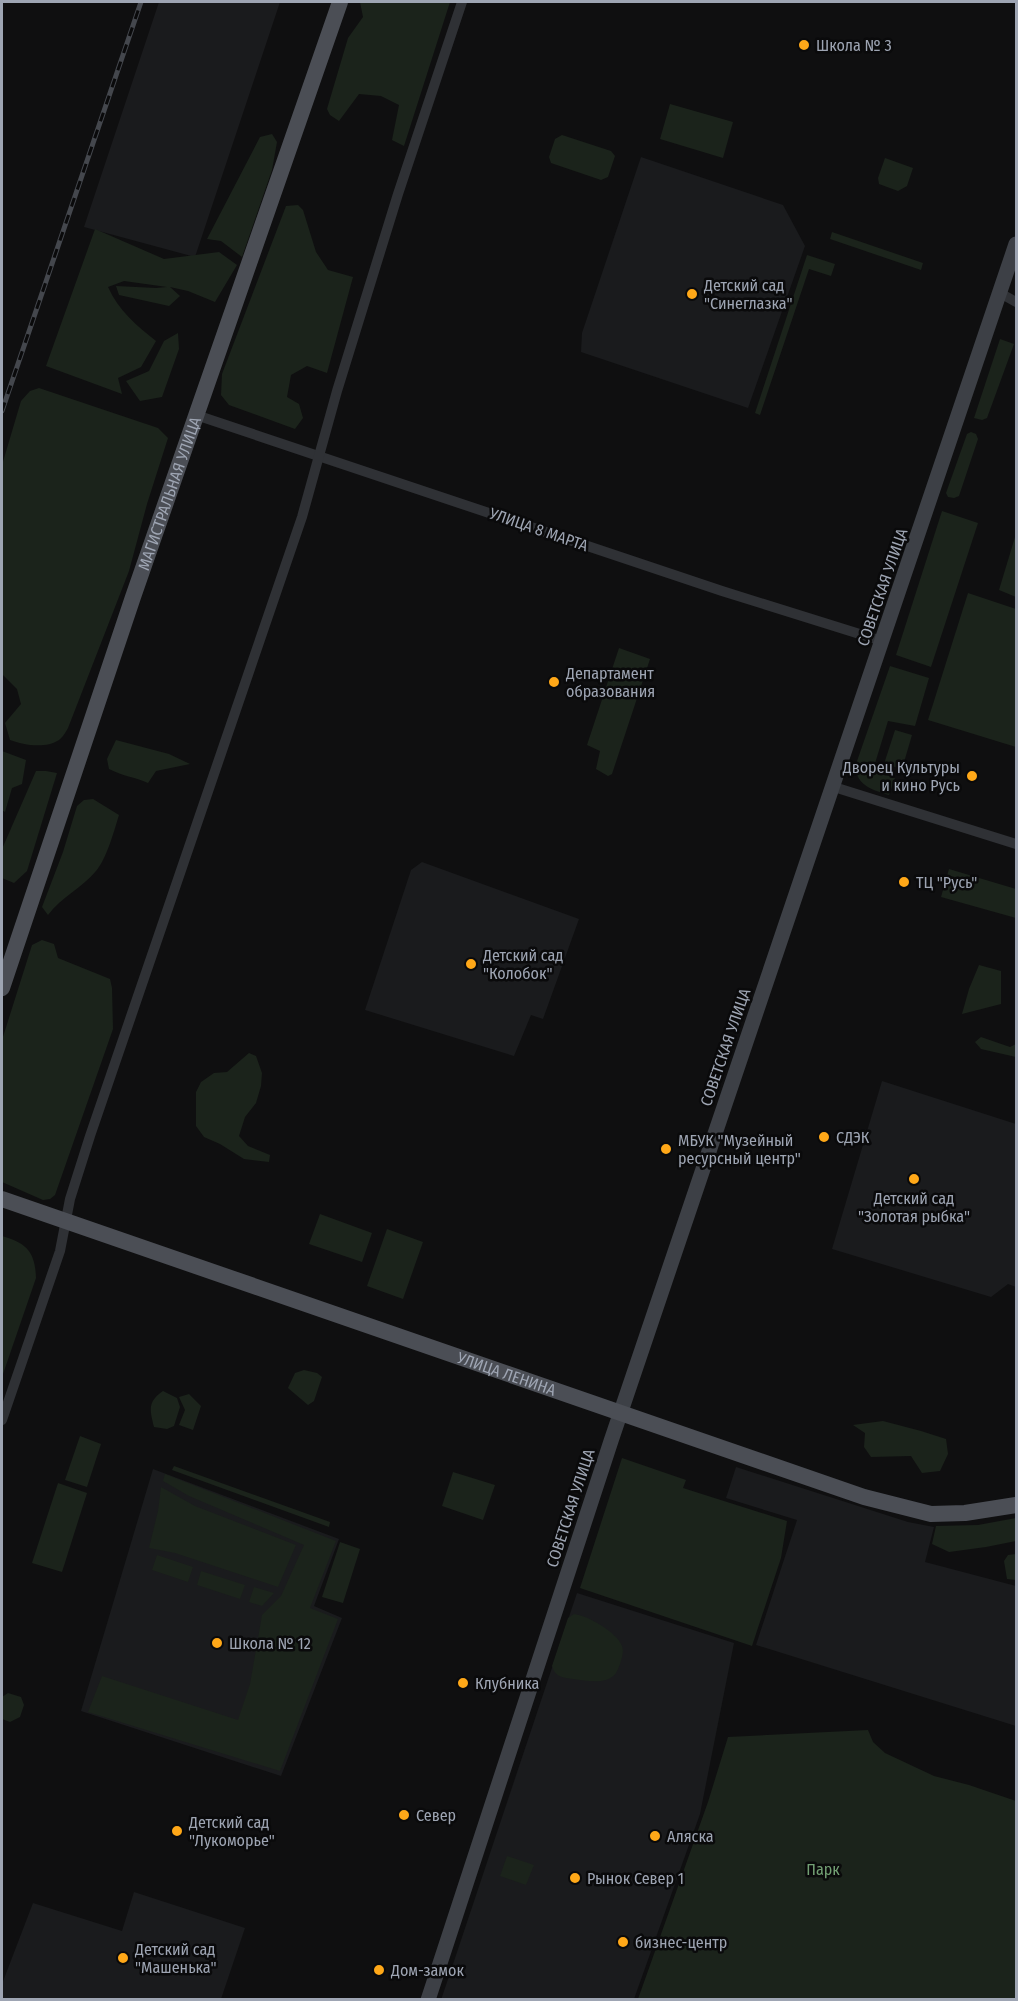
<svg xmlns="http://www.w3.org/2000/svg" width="1018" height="2001" viewBox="0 0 1018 2001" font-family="'Fira Sans Condensed',sans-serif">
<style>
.built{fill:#1a1b1d}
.green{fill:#1b231b}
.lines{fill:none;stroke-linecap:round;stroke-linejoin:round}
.minor{stroke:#2f3135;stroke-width:10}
.secondary{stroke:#3d4046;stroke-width:15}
.primary{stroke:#4b4e55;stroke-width:16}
.rail-casing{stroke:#44474d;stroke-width:5}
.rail{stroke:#0a0a0b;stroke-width:3;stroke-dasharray:9;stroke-linecap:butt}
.poi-dot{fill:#ffa818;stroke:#0a0a0b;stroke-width:2}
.labels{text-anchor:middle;stroke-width:5;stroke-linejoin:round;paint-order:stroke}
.poi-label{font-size:16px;fill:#9ea5b3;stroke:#0a0a0b;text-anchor:start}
.street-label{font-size:16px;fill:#9ea5b3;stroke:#0a0a0b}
.park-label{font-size:16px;fill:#73a074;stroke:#0a0a0b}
</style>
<rect width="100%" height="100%" fill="#0f0f10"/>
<!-- built -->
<g class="built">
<polygon points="159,2 280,2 195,257 84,227"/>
<polygon points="641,157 783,205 805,246 748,408 581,352 582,333"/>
<polygon points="422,862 579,919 543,1019 531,1015 514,1056 365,1010 411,870"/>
<polygon points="882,1081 1016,1124 1016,1287 1008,1284 991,1297 832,1249"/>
<polygon points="736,1467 908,1522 934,1527 925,1562 1016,1586 1016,1726 756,1645 797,1520 726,1498"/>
<polygon points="153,1469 339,1539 314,1606 342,1618 281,1776 81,1711"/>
<polygon points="577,1593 734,1643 700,1814 634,1999 441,2000"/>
<polygon points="134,1892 245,1928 221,1999 2,1999 2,1984 33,1903 122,1931"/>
</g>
<!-- green -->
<g class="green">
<polygon points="360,2 450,2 404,146 392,140 399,105 381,96 359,94 339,121 330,115 327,109 348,38 363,17"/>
<polygon points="670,104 733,122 723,158 660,139"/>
<polygon points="272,134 277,142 272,170 242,257 221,241 207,239 260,137"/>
<polygon points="562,135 611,151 615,156 608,177 601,180 551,163 549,157 555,139"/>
<polygon points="885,158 913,168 907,186 898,191 879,184 878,178"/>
<polygon points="298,205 303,210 316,252 328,270 353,277 327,373 307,366 291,375 287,397 299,404 303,418 295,429 229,405 221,395 222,374 286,206"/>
<path d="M95,229L164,259L219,252L237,265L215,302L188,291L170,287L180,296L169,306L119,295L116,286L156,288L167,287L124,281L108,287C118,310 137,326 156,341L141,367L118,378L122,394L46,366Z"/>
<polygon points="832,232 923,263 921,270 830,239"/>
<polygon points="807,255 835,264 831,276 809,269 760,415 755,413"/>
<polygon points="178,333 179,349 162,397 140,401 126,381 149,371 164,341"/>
<polygon points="1000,339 1014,344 987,418 982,420 974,418"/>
<path d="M39,388L158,428L168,438L147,504L129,571L68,728C66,732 62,738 59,740C45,749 24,745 10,740L5,723L21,704L17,689L2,674V465L21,401L30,391Z"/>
<polygon points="971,432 976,434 978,439 959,496 954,498 948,497 946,493 967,434"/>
<polygon points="942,511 978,523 931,667 896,655"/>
<polygon points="1016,536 1016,597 999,590 1015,537"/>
<polygon points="968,593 1016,609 1016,747 928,720"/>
<polygon points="619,648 650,659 612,774 608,776 596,769 600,751 587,745"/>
<path d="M890,666L929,678L915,726L888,721L873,770L895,778L889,795C873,790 854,785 856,764Z"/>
<polygon points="895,730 912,735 902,769 884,764"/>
<path d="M116,740L169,754L190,764L156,771L148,783C135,777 122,776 109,769L107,759Z"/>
<polygon points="2,751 26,760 22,784 12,788 5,812 2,810"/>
<polygon points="36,771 46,771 57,773 27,871 14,883 2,878 2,849"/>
<path d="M93,799L119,815C114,831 107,858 96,871C82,888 61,897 48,915L42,907L63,852L77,806L84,800Z"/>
<polygon points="949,869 1016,889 1016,918 941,897"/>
<polygon points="42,940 54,944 58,958 110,979 112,988 113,1029 55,1195 50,1199 43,1200 2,1182 2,1040 32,945"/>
<polygon points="979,965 1001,971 1001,1004 962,1014 969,989"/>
<polygon points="981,1037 1010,1047 1016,1044 1016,1057 981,1049 975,1042"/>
<polygon points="249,1053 256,1056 262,1073 261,1086 256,1103 245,1117 239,1136 248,1146 270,1155 269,1162 244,1159 220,1144 204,1137 196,1126 196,1092 201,1082 214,1073 227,1072"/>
<polygon points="320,1214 372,1233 362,1262 309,1244"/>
<polygon points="387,1229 423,1242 403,1299 367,1286"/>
<path d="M2,1236C26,1243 35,1251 36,1278L2,1377Z"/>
<polygon points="304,1370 317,1373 322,1377 314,1401 308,1405 288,1388 295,1373"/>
<path d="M163,1391L177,1398L180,1407L174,1426L167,1429L154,1427C150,1410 147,1402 163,1391Z"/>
<polygon points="189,1394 201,1406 193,1430 179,1425 185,1410 179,1397"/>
<polygon points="883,1421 921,1431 946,1439 948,1454 940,1471 922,1473 911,1456 871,1457 864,1447 865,1433 853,1425"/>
<polygon points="80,1436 101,1444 87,1487 65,1480"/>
<polygon points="622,1458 686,1480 683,1488 787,1521 781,1558 752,1646 580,1588"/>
<polygon points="174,1466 330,1522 329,1527 172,1470"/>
<polygon points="453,1472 495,1485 483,1520 442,1506"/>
<polygon points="165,1474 336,1541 310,1608 338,1619 280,1771 88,1712 102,1676 238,1720 250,1684 262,1615 281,1596 304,1545 189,1496 163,1481"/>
<polygon points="58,1483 87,1493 62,1572 32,1563"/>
<polygon points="161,1487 195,1506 296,1545 278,1587 175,1553 149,1548 158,1511"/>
<polygon points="1016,1518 1016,1541 986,1547 949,1552 932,1544 936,1526 978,1525"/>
<polygon points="340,1542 360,1549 343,1603 322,1597"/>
<polygon points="1016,1554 1016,1580 1007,1579 1004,1561 1008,1555"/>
<polygon points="157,1555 193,1567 188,1582 152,1570"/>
<polygon points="201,1571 245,1585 240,1599 197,1585"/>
<polygon points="254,1587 274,1593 262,1606 249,1602"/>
<path d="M574,1614C587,1615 618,1633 622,1646C624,1652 622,1658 620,1664C617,1672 615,1677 606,1680C596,1683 583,1680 573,1679C563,1678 555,1677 552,1666L568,1618Z"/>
<polygon points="8,1693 21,1697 24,1705 20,1717 10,1722 2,1719 2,1697"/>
<polygon points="868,1730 873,1742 885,1753 934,1776 969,1785 1016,1801 1016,1999 638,1999 708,1802 728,1737"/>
<polygon points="507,1856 534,1865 526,1885 500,1876"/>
</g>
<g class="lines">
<!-- minor -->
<g class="minor">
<polyline points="1000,293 1016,302"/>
<polyline points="196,415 722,591 882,641"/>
<polyline points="834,787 1016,844"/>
<polyline points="2,1420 60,1251 70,1199 90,1136 302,517 337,391 398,194 462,2"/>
</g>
<!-- secondary -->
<polyline class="secondary" points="428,2000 611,1441 1016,244"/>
<!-- primary -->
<g class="primary">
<path id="s1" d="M2,988L133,597L340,2"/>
<path id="s2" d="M2,1199L864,1497L931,1514L965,1513L1016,1505"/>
</g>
<defs>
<polyline id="rail" points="2,411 141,2"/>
</defs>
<!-- rail casing -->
<use href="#rail" class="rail-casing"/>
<!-- rail -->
<use href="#rail" class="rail"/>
</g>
<!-- markers -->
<g class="poi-dot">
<circle cx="804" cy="45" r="6"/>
<circle cx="692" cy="294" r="6"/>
<circle cx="554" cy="682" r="6"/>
<circle cx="972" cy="776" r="6"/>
<circle cx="904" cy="882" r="6"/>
<circle cx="471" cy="964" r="6"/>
<circle cx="824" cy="1137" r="6"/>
<circle cx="666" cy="1149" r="6"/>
<circle cx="914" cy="1179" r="6"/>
<circle cx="217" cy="1643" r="6"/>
<circle cx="463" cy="1683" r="6"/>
<circle cx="404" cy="1815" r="6"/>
<circle cx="177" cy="1831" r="6"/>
<circle cx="655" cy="1836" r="6"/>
<circle cx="575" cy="1878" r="6"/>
<circle cx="623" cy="1942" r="6"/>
<circle cx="123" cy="1958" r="6"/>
<circle cx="379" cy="1970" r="6"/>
</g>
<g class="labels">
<!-- poi labels -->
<g class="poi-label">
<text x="816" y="51">Школа № 3</text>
<text x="704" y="291">Детский сад<tspan x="704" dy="18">"Синеглазка"</tspan></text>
<text x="566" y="679">Департамент<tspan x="566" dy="18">образования</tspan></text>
<text x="960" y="773" text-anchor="end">Дворец Культуры<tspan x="960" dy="18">и кино Русь</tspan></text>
<text x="916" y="888">ТЦ "Русь"</text>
<text x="483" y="961">Детский сад<tspan x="483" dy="18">"Колобок"</tspan></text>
<text x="836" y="1143">СДЭК</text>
<text x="678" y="1146">МБУК "Музейный<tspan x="678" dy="18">ресурсный центр"</tspan></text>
<text x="914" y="1204" text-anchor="middle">Детский сад<tspan x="914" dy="18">"Золотая рыбка"</tspan></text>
<text x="229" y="1649">Школа № 12</text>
<text x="475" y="1689">Клубника</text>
<text x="416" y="1821">Север</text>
<text x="189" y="1828">Детский сад<tspan x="189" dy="18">"Лукоморье"</tspan></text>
<text x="667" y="1842">Аляска</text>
<text x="587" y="1884">Рынок Север 1</text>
<text x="635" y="1948">бизнес-центр</text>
<text x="135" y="1955">Детский сад<tspan x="135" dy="18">"Машенька"</tspan></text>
<text x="391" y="1976">Дом-замок</text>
</g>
<!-- street labels -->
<g class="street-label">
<text dy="6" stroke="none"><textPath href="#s1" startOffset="522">МАГИСТРАЛЬНАЯ УЛИЦА</textPath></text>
<text transform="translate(539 529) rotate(19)" y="6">УЛИЦА 8 МАРТА</text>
<text transform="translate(882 587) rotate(-71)" y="6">СОВЕТСКАЯ УЛИЦА</text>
<text transform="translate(725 1047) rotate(-71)" y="6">СОВЕТСКАЯ УЛИЦА</text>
<text dy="6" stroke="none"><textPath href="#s2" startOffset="534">УЛИЦА ЛЕНИНА</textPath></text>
<text transform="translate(570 1508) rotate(-72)" y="6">СОВЕТСКАЯ УЛИЦА</text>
</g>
<!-- park labels -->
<g class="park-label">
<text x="823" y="1875">Парк</text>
</g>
</g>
<!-- border -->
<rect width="1018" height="2001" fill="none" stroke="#9ea5b3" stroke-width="6"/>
</svg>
